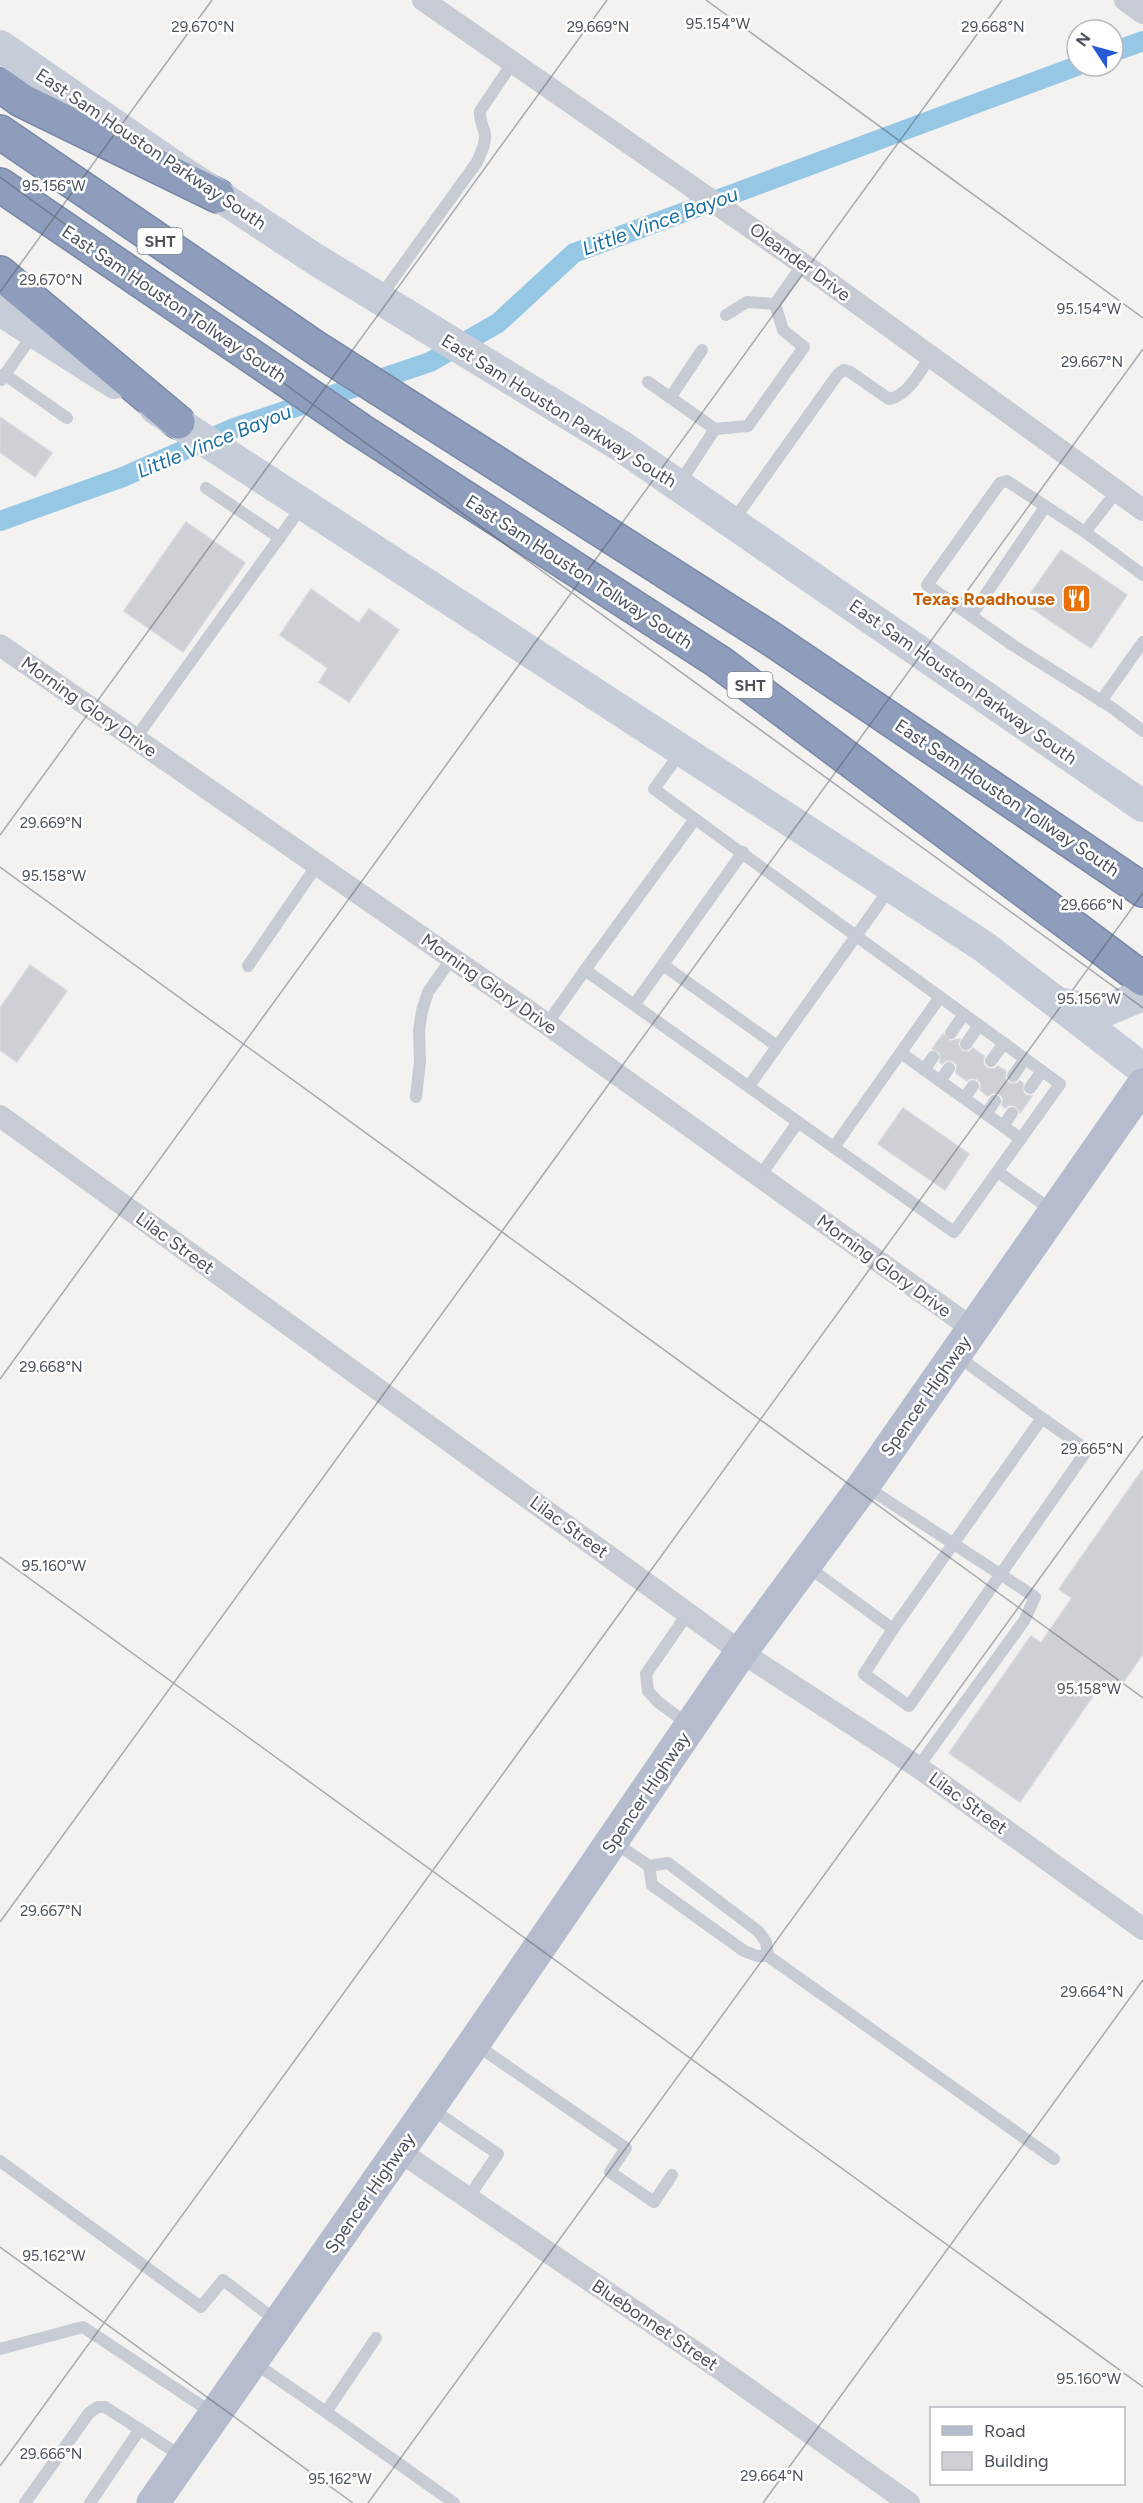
<svg xmlns="http://www.w3.org/2000/svg" width="1143" height="2503" viewBox="0 0 1143 2503" font-family="Figtree,sans-serif">
<style>
.lines{fill:none;stroke-linecap:round;stroke-linejoin:round}
.canal{stroke:#96c8e5;stroke-width:20}
.building{fill:#cfd0d5;stroke:#d6d7dc;stroke-width:1.5}
.motorway-casing{stroke:#7988a7;stroke-width:36}
.service{stroke:#c6cbd4;stroke-width:12}
.minor{stroke:#c6cbd4;stroke-width:22}
.secondary{stroke:#c6ccd8;stroke-width:32}
.primary{stroke:#b4bccd;stroke-width:33}
.motorway{stroke:#8e9dbb;stroke-width:33}
.ticks{fill:none;stroke:#4b515d;stroke-width:1.5;stroke-opacity:0.45}
.labels{text-anchor:middle;stroke-width:5;stroke-linejoin:round;paint-order:stroke}
.shield{fill:#fff;stroke:#81858e;stroke-width:1.5}
.shield-label{font-size:16px;font-weight:bold;fill:#4b515d}
.street-label{font-size:18px;fill:#4b515d;stroke:#fff}
.food-label{font-size:18px;font-weight:bold;fill:#c56008;stroke:#fff;text-anchor:end}
.water-label{font-size:20px;font-style:italic;fill:#196fa1;stroke:#fff}
.ticks-label{font-size:15px;text-anchor:middle;fill:#4b515d;stroke:#fff;stroke-width:5;stroke-linejoin:round;paint-order:stroke}
</style>
<rect width="100%" height="100%" fill="#f3f2f1"/>
<g class="lines">
<!-- canal -->
<g class="canal">
<polyline points="1113,52 1143,41"/>
<polyline points="0,521 123,477 234,428 430,362 498,323 574,253 1077,66"/>
</g>
</g>
<!-- building -->
<g class="building">
<polygon points="0,417 52,453 35,477 0,452"/>
<polygon points="186,522 245,563 183,652 124,611"/>
<polygon points="1061,550 1127,595 1091,648 1024,603"/>
<polygon points="311,589 359,623 369,609 399,630 349,702 319,682 328,668 280,635"/>
<polygon points="30,965 67,991 17,1062 0,1050 0,1008"/>
<polygon points="943,1034 950,1041 960,1039 958,1044 962,1051 969,1052 973,1048 984,1056 983,1064 987,1068 994,1069 998,1066 1006,1071 1005,1079 1009,1083 1016,1084 1020,1081 1023,1083 1023,1092 1026,1095 1032,1096 1020,1113 1016,1106 1009,1105 1005,1108 1002,1105 1003,1098 999,1094 992,1093 988,1096 980,1090 981,1083 977,1079 970,1078 967,1081 956,1073 957,1065 953,1061 946,1060 942,1064 940,1062 940,1053 932,1049"/>
<polygon points="903,1108 969,1154 945,1190 878,1144"/>
<polygon points="1143,1469 1143,1654 1115,1694 1101,1684 1020,1802 949,1753 1031,1636 1041,1643 1072,1598 1059,1589"/>
</g>
<g class="lines">
<defs>
<g id="motorway">
<polyline points="0,85 21,100 218,196"/>
<polyline points="0,132 319,350 770,638 1143,890"/>
<polyline points="0,185 360,430 719,662 1143,979"/>
<polyline points="0,273 178,422"/>
</g>
</defs>
<!-- motorway casing -->
<use href="#motorway" class="motorway-casing"/>
<!-- service -->
<g class="service">
<path d="M380,297L477,162C481,153 486,144 485,134C483,125 479,120 480,111L513,62"/>
<polyline points="726,315 747,302 775,304"/>
<polyline points="4,374 67,418"/>
<polyline points="1,380 34,333"/>
<polyline points="648,382 715,429 679,484"/>
<polyline points="670,398 702,350"/>
<polyline points="715,429 748,426 804,347 783,330 775,304 803,264"/>
<polyline points="206,488 280,538"/>
<polyline points="1117,491 1085,532 1007,481 1000,483 927,585 1014,646 1111,707 1143,731"/>
<path d="M733,521L838,374L844,370L850,372L889,399C908,396 920,371 930,357"/>
<polyline points="1085,532 1143,575"/>
<polyline points="971,616 1045,507"/>
<polyline points="1101,701 1143,642"/>
<polyline points="135,739 303,505"/>
<polyline points="695,819 1060,1084 954,1232 798,1122"/>
<polyline points="663,965 777,1046"/>
<polyline points="248,966 317,865"/>
<polyline points="585,970 695,819 654,789 681,752"/>
<polyline points="634,1005 743,852"/>
<polyline points="547,1024 585,970 798,1122 760,1176"/>
<polyline points="951,1033 964,1014"/>
<polyline points="966,1044 979,1025"/>
<polyline points="901,1053 1021,1139"/>
<polyline points="991,1061 1004,1043"/>
<polyline points="924,1070 933,1057"/>
<polyline points="1013,1076 1025,1059"/>
<polyline points="940,1081 949,1068"/>
<polyline points="749,1086 891,887"/>
<polyline points="1030,1088 1042,1071"/>
<polyline points="416,1097 420,1061 419,1030 422,1011 428,992 452,958"/>
<polyline points="964,1098 973,1086"/>
<polyline points="986,1114 995,1101"/>
<polyline points="1003,1126 1012,1113"/>
<polyline points="834,1147 940,997"/>
<polyline points="998,1172 1053,1211"/>
<polyline points="865,1486 1035,1597 1024,1621 918,1767"/>
<polyline points="807,1566 893,1629 1042,1418 956,1355"/>
<polyline points="688,1613 646,1674 648,1691 658,1702 689,1725"/>
<polyline points="893,1629 864,1674 909,1706 1087,1450 1042,1418"/>
<polyline points="614,1842 649,1866 668,1863 758,1931 766,1942 768,1956"/>
<polyline points="649,1866 652,1885 744,1951 757,1956 768,1956 1054,2159"/>
<polyline points="475,2044 626,2148 610,2172 654,2202 672,2175"/>
<polyline points="430,2108 498,2154 468,2198"/>
<polyline points="0,2161 201,2307 223,2280 278,2322"/>
<polyline points="0,2349 83,2327 214,2414"/>
<polyline points="253,2362 326,2412 376,2338"/>
<polyline points="326,2412 454,2503"/>
<polyline points="25,2503 89,2413 98,2407 105,2407 183,2457"/>
<polyline points="90,2503 140,2429"/>
</g>
<!-- minor -->
<g class="minor">
<polyline points="423,0 803,264 1143,510"/>
<polyline points="1125,0 1143,13"/>
<polyline points="0,645 547,1024 973,1329"/>
<polyline points="0,1116 741,1652 918,1767 1143,1929"/>
<polyline points="399,2151 717,2367 909,2503"/>
</g>
<!-- secondary -->
<g class="secondary">
<polyline points="0,46 175,167 315,259 621,446 1143,806"/>
<polyline points="0,310 115,383"/>
<polyline points="155,408 983,946 1143,1069"/>
<polyline points="1063,1004 1102,1012 1138,997 1143,991"/>
</g>
<!-- primary -->
<polyline class="primary" points="153,2503 474,2043 741,1652 864,1485 1143,1085"/>
<!-- motorway -->
<use href="#motorway" class="motorway"/>
</g>
<!-- ticks -->
<path class="ticks" d="M706,0L1143,318M0,177L1143,1008M0,292L212,0M0,835L607,0M0,867L1143,1698M0,1379L1002,0M0,1557L1143,2387M0,1922L1143,349M0,2247L353,2503M0,2466L1143,893M368,2503L1143,1436M763,2503L1143,1980"/>
<!-- icons -->
<defs>
<symbol id="restaurant-square" viewBox="-11 -11 22 22"><rect x="-9" y="-9" width="18" height="18" rx="4" fill="#e8710a" stroke="#fff"/><path d="M-5-6h1v4h1v-4h1v4h1v-4h1v5L-1.5 .5V6h-2V.5L-5-1ZM5-6V6H3V1.5H1.5Q1.5-4 5-6Z" fill="#fff"/></symbol>
</defs>
<g fill-rule="evenodd">
<use href="#restaurant-square" x="1060" y="582" width="33" height="33"/>
</g>
<g class="labels">
<!-- shield labels -->
<g class="shield">
<rect x="137.5" y="228" width="45" height="26" rx="4.5"/>
<rect x="727.5" y="672" width="45" height="26" rx="4.5"/>
</g>
<g class="shield-label">
<text x="160" y="247">SHT</text>
<text x="750" y="691">SHT</text>
</g>
<!-- street labels -->
<g class="street-label">
<text transform="translate(151 149) rotate(34)" y="6">East Sam Houston Parkway South</text>
<text transform="translate(800 262) rotate(36)" y="6">Oleander Drive</text>
<text transform="translate(174 304) rotate(34)" y="6">East Sam Houston Tollway South</text>
<text transform="translate(559 411) rotate(32)" y="6">East Sam Houston Parkway South</text>
<text transform="translate(579 572) rotate(33)" y="6">East Sam Houston Tollway South</text>
<text transform="translate(963 682) rotate(35)" y="6">East Sam Houston Parkway South</text>
<text transform="translate(89 707) rotate(35)" y="6">Morning Glory Drive</text>
<text transform="translate(1007 798) rotate(34)" y="6">East Sam Houston Tollway South</text>
<text transform="translate(489 984) rotate(35)" y="6">Morning Glory Drive</text>
<text transform="translate(175 1243) rotate(36)" y="6">Lilac Street</text>
<text transform="translate(884 1266) rotate(36)" y="6">Morning Glory Drive</text>
<text transform="translate(926 1396) rotate(-55)" y="6">Spencer Highway</text>
<text transform="translate(569 1527) rotate(36)" y="6">Lilac Street</text>
<text transform="translate(646 1793) rotate(-56)" y="6">Spencer Highway</text>
<text transform="translate(968 1803) rotate(36)" y="6">Lilac Street</text>
<text transform="translate(370 2193) rotate(-55)" y="6">Spencer Highway</text>
<text transform="translate(655 2325) rotate(34)" y="6">Bluebonnet Street</text>
</g>
<!-- food labels -->
<g class="food-label">
<text x="1055" y="605">Texas Roadhouse</text>
</g>
<!-- water labels -->
<g class="water-label">
<text transform="translate(660 221) rotate(-20)" y="7">Little Vince Bayou</text>
<text transform="translate(214 441) rotate(-22)" y="7">Little Vince Bayou</text>
</g>
</g>
<g class="ticks-label">
<text x="718" y="29">95.154°W</text>
<text x="203" y="32">29.670°N</text>
<text x="598" y="32">29.669°N</text>
<text x="993" y="32">29.668°N</text>
<text x="54" y="191">95.156°W</text>
<text x="51" y="285">29.670°N</text>
<text x="1089" y="314">95.154°W</text>
<text x="1092" y="367">29.667°N</text>
<text x="51" y="828">29.669°N</text>
<text x="54" y="881">95.158°W</text>
<text x="1092" y="910">29.666°N</text>
<text x="1089" y="1004">95.156°W</text>
<text x="51" y="1372">29.668°N</text>
<text x="1092" y="1454">29.665°N</text>
<text x="54" y="1571">95.160°W</text>
<text x="1089" y="1694">95.158°W</text>
<text x="51" y="1916">29.667°N</text>
<text x="1092" y="1997">29.664°N</text>
<text x="54" y="2261">95.162°W</text>
<text x="1089" y="2384">95.160°W</text>
<text x="51" y="2459">29.666°N</text>
<text x="772" y="2481">29.664°N</text>
<text x="340" y="2484">95.162°W</text>
</g>
<!-- legend -->
<rect x="930" y="2407" width="195" height="78" fill="#ffffff" stroke="#b7b9be" stroke-width="1.5"/>
<rect x="942" y="2426" width="30" height="9" fill="#b4bccd" stroke="#b7b9be" stroke-width="1.5"/>
<text x="984" y="2437" font-size="18" fill="#4b515d">Road</text>
<rect x="942" y="2452" width="30" height="18" fill="#cfd0d5" stroke="#b7b9be" stroke-width="1.5"/>
<text x="984" y="2467" font-size="18" fill="#4b515d">Building</text>
<!-- north arrow -->
<g transform="translate(1095 48) rotate(306)"><circle r="28" fill="#ffffff" stroke="#b7b9be" stroke-width="1.5"/>
<path d="M0-4.5L10 22L0 15L-10 22Z" fill="#2a59d5"/>
<text y="-9" font-size="16" font-weight="bold" text-anchor="middle" fill="#4b515d">N</text>
</g>
</svg>
